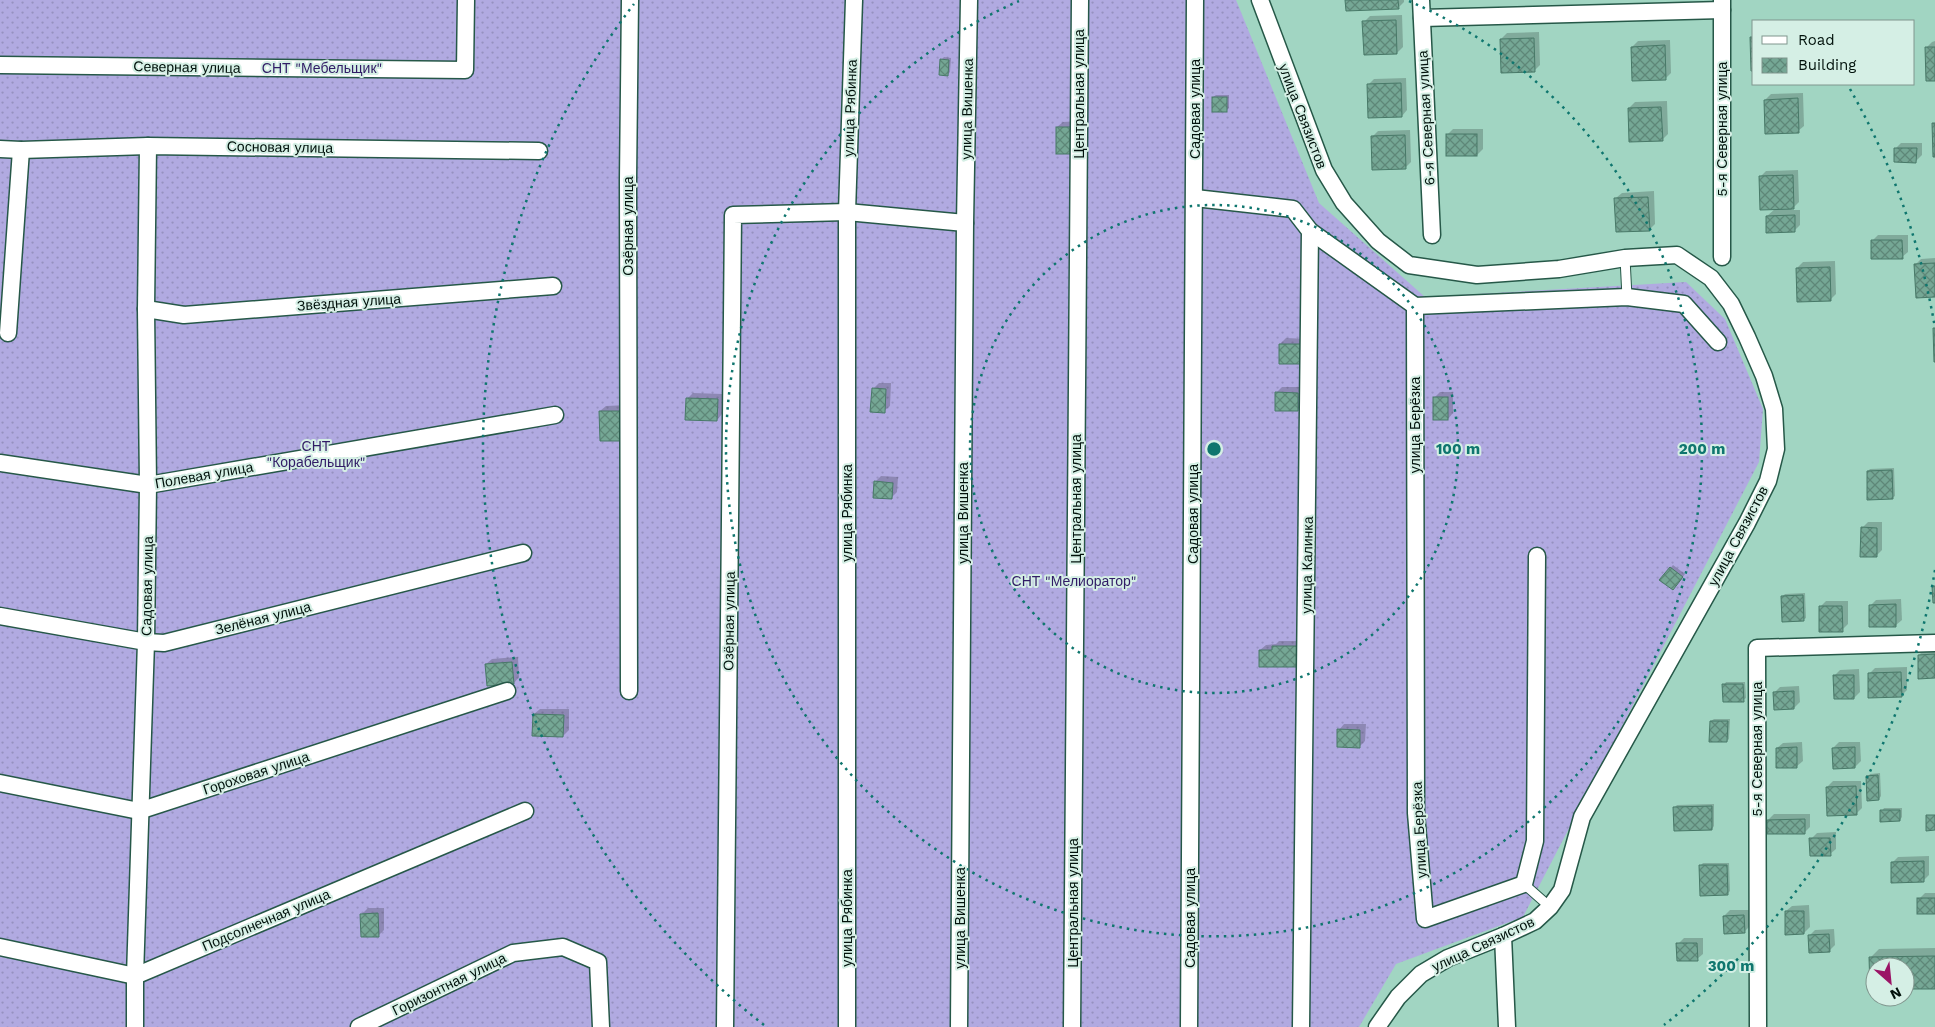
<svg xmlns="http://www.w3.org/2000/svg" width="1935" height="1027" viewBox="0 0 1935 1027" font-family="'Work Sans',sans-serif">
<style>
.garden{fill:url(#garden-dots)}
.shadow{fill:#0003}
.building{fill:url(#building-cross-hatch);stroke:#487968}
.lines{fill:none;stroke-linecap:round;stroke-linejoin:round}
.service-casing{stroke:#265848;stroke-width:11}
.minor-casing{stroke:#265848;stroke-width:19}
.service{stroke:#fff;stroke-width:9}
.minor{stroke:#fff;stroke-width:16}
.ring{fill:none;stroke:#0f766e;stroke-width:2.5;stroke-dasharray:2.5 5}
.labels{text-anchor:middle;stroke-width:4;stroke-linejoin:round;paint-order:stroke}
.street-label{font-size:14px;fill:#01110b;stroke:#d5efe5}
.park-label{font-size:14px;fill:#311c66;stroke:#d5efe5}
.centre{fill:#0f766e;stroke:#d5efe5;stroke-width:2.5}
.ring-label{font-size:15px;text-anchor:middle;font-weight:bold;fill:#0f766e;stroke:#d5efe5;stroke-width:4;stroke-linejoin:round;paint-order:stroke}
</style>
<defs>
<pattern id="garden-dots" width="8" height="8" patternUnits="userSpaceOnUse" patternTransform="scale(1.25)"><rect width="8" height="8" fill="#b1aae1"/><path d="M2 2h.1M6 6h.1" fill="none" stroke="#9691c0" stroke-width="1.8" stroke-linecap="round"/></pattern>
<pattern id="building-cross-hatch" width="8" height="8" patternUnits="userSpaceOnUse" patternTransform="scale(1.25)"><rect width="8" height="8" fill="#75a795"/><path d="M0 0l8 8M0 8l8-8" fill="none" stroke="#5e8778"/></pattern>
</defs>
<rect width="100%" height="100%" fill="#a1d5c2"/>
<!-- garden -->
<polygon class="garden" points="0,0 1236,0 1319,203 1425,297 1686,282 1725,319 1763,409 1759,462 1523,917 1396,964 1359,1027 0,1027"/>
<!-- shadow -->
<g class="shadow">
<polygon points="1347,0 1404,0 1404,2 1398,8"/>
<polygon points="1402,15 1403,47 1397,53 1364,22 1370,16"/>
<polygon points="1539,32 1540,65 1535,70 1501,39 1507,33"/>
<polygon points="1670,40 1671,73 1666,78 1632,47 1638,41"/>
<polygon points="1935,41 1935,79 1927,47 1932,42"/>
<polygon points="944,57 951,58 950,72 948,74 941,60"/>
<polygon points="1406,78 1407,110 1402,116 1368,85 1374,79"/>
<polygon points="1803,93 1804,126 1798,131 1765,100 1771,94"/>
<polygon points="1216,95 1229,95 1229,108 1226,111 1213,97"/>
<polygon points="1667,101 1668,134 1662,140 1629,108 1635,102"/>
<polygon points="1080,121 1080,147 1057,127 1063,122"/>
<polygon points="1453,129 1483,129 1483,149 1477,155 1447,135"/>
<polygon points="1410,130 1411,162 1405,168 1372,137 1378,131"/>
<polygon points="1901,143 1922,143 1922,155 1916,161 1895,149"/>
<polygon points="1798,170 1799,202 1791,210 1800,210 1800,225 1794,231 1767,216 1775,209 1760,177 1766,171"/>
<polygon points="1654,191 1655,224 1649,230 1616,198 1622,193"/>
<polygon points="1878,235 1908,235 1908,252 1902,257 1872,241"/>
<polygon points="1935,258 1935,296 1916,264 1921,259"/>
<polygon points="1835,261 1836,294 1830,300 1797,268 1803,262"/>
<polygon points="1286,338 1308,339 1302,363 1280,344"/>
<polygon points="879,383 891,383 890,406 884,411 873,389"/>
<polygon points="1282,387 1303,387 1303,404 1298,410 1276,393"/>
<polygon points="1440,392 1453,392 1453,413 1448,419 1434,398"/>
<polygon points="693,393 723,394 722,414 717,420 687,399"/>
<polygon points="628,405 601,440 600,411 606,406"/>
<polygon points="1894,468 1895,496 1892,498 1868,471 1870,469"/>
<polygon points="881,476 898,477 897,492 891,498 875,482"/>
<polygon points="1868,522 1882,522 1882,550 1876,556 1862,528"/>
<polygon points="1673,565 1685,574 1676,586 1661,579"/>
<polygon points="1805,593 1806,618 1803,620 1783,596 1785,594"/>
<polygon points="1901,599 1902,620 1896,625 1870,606 1876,600"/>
<polygon points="1826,601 1848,601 1848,624 1842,630 1820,607"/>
<polygon points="1279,641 1302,641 1297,666 1260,650 1266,645 1276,644"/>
<polygon points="1925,649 1935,649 1935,677 1919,655"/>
<polygon points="518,657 519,677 514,683 486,664 492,659"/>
<polygon points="1907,667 1907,690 1901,696 1869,674 1875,668"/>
<polygon points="1859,669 1860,692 1854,698 1834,676 1840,670"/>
<polygon points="1726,682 1745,682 1746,698 1743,700 1724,685"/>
<polygon points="1799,686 1800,702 1794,708 1774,693 1780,687"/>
<polygon points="540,709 569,709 569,730 563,736 534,714"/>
<polygon points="1714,719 1730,719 1729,739 1727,741 1711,721"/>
<polygon points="1344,724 1366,724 1365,741 1359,747 1339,730"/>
<polygon points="1802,742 1803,761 1797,766 1777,748 1783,743"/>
<polygon points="1839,742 1860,742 1861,761 1855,767 1833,748"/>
<polygon points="1880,773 1881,796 1879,799 1868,777 1870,774"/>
<polygon points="1833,781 1861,781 1862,808 1856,814 1827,787"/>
<polygon points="1714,804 1714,826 1712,829 1675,807 1677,805"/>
<polygon points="1884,808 1902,808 1902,817 1900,820 1882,811"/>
<polygon points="1774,814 1810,814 1810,827 1804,833 1768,820"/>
<polygon points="1836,832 1836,849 1830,854 1811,839 1817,833"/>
<polygon points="1929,856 1929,875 1923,881 1892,863 1898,857"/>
<polygon points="1703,863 1729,863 1730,891 1727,894 1700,866"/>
<polygon points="1925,893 1935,893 1935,913 1919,899"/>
<polygon points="1809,905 1810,927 1804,933 1786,911 1792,906"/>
<polygon points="368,908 384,908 384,930 379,935 362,914"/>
<polygon points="1730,910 1749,910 1750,926 1744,932 1724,916"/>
<polygon points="1834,929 1835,945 1829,951 1810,935 1815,930"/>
<polygon points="1684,938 1703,938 1703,954 1697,959 1678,944"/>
<polygon points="1935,948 1935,987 1905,988 1905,967 1875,967 1875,988 1870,958 1879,949"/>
</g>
<!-- building -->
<g class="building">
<polygon points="1345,0 1398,0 1399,9 1346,11"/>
<polygon points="1396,20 1397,54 1364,55 1362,21"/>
<polygon points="1750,37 1754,37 1754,71 1751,71"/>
<polygon points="1534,38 1535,72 1501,73 1500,39"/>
<polygon points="1665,45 1666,80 1632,81 1631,47"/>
<polygon points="1925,47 1935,47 1935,81 1926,81"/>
<polygon points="940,59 949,60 948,76 939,75"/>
<polygon points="1401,83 1402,117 1368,118 1367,84"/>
<rect x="1212" y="97" width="15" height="15"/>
<polygon points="1798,98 1799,133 1765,134 1764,100"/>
<polygon points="1661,107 1663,141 1629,142 1628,108"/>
<polygon points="1932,123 1935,123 1935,157 1933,157"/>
<rect x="1056" y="127" width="19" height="27"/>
<rect x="1446" y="134" width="31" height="22"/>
<polygon points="1405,135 1406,169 1372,170 1371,136"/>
<polygon points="1894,148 1917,148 1916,163 1894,162"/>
<polygon points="1793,175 1794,209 1760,210 1759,176"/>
<polygon points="1648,197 1650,231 1616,232 1614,198"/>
<polygon points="1795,215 1795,232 1766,233 1766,216"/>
<polygon points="1871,240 1902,240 1903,259 1871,259"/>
<polygon points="1935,263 1935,297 1916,298 1914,264"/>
<polygon points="1830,267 1831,301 1797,302 1796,268"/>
<polygon points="1933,328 1935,328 1935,362 1934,362"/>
<polygon points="1279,344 1303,344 1302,364 1279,364"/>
<polygon points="872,388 886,389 885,413 870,412"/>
<polygon points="1275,392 1298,393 1298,411 1275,411"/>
<rect x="1433" y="397" width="15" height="23"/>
<polygon points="686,398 718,399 717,421 685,420"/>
<polygon points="599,411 622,411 623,441 600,441"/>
<polygon points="1892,470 1893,499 1867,500 1867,471"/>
<polygon points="874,481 893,483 892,499 873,498"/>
<polygon points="1861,527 1877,528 1877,557 1860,557"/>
<polygon points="1670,567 1683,577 1673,590 1659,580"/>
<polygon points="1932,586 1935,586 1935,603 1933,603"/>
<polygon points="1803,595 1804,621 1782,622 1781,596"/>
<polygon points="1896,604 1896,627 1869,627 1869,605"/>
<polygon points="1819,606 1842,606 1843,632 1819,632"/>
<polygon points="1272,646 1297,646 1297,667 1259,667 1259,650 1272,650"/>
<polygon points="1935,654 1935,678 1918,679 1918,655"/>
<polygon points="512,662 514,684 487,686 485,664"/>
<polygon points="1901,672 1902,697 1868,698 1868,673"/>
<polygon points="1833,675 1854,675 1854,699 1834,699"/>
<polygon points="1722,684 1743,684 1744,702 1723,702"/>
<polygon points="1794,691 1794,709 1774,710 1773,692"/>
<polygon points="533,714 564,715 563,737 532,736"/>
<polygon points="1710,721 1728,721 1727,742 1709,742"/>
<polygon points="1337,729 1360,730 1360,748 1337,747"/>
<polygon points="1797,747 1797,768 1776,768 1776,748"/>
<polygon points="1855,747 1855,768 1833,769 1832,748"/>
<polygon points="1878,775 1879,800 1867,801 1866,776"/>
<polygon points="1856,786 1857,815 1827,816 1826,787"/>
<polygon points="1712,806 1712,830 1674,831 1673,807"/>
<polygon points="1880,810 1900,810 1900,821 1880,822"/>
<polygon points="1926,815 1935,815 1935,830 1926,831"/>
<polygon points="1805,819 1805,834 1767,834 1767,820"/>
<polygon points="1809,838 1830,838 1831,856 1810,856"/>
<polygon points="1924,861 1924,882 1891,883 1891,862"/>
<polygon points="1699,865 1727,865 1728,895 1700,896"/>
<rect x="1917" y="898" width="18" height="16"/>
<polygon points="1785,911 1804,911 1804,934 1785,935"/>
<polygon points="378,913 379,937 361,937 360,914"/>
<polygon points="1744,915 1745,933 1724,934 1723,916"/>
<polygon points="1829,934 1830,952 1809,953 1808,935"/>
<polygon points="1676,943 1697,943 1698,961 1677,961"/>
<polygon points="1935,956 1935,989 1905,989 1905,967 1875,967 1875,990 1870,990 1869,957"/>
</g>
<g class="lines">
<defs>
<g id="service">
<polyline points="1625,258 1627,297"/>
<polyline points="1524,884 1550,907"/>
</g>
<g id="minor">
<polyline points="1260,0 1324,170 1344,203 1378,241 1409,265 1477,275 1559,269 1625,258 1677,255 1711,278 1731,304 1747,337 1764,376 1774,409 1776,449 1768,481 1747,523 1582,817 1562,890 1550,907 1535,921 1503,936 1448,958 1421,974 1398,997 1377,1027"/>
<polyline points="1421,0 1432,235"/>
<polyline points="1722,0 1722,257"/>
<polyline points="1422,18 1722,10"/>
<polyline points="0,65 465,70 466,0"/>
<polyline points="0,149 21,150 148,146 539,151"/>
<polyline points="1195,198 1293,209 1310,231 1301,1027"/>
<polyline points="1310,231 1415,306 1416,813 1425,919 1524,884 1535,841 1537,556"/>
<polyline points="1415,306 1627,297 1684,304 1718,342"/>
<polyline points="146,309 184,315 553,286"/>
<polyline points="8,333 21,150"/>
<polyline points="0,463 148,485 555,415"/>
<polyline points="0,616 146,642 164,643 523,553"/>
<polyline points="629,691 628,180 630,0"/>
<polyline points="0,783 139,811 507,691"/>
<polyline points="1503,936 1507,1027"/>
<polyline points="0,947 135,976 525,811"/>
<polyline points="135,1027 135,976 146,642 148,485 146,309 148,146"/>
<polyline points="359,1027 513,953 563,947 598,962 601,1027"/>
<polyline points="725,1027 733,215 847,212 965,223"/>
<polyline points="847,1027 847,212 854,0"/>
<polyline points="959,1027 965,223 969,0"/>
<polyline points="1072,1027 1080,0"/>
<polyline points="1189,1027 1195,0"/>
<polyline points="1758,1027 1757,648 1935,643"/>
</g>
</defs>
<!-- service casing -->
<use href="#service" class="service-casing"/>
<!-- minor casing -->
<use href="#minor" class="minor-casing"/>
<!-- service -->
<use href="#service" class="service"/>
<!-- minor -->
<use href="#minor" class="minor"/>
</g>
<!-- distance rings -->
<g class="ring">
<circle cx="1214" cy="449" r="244"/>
<path d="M1409 1A488 488 0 1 1 1019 1"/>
<path d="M1935 570A731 731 0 0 1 1664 1025M764 1025A731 731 0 0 1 634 4M1850 89A731 731 0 0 1 1935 328"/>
</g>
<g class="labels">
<!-- street labels -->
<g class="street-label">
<text transform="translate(187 67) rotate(1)" y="5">Северная улица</text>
<text transform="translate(1079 94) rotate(-90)" y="5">Центральная улица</text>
<text transform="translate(850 108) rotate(-88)" y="5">улица Рябинка</text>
<text transform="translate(967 109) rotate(-89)" y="5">улица Вишенка</text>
<text transform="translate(1195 109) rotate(-90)" y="5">Садовая улица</text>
<text transform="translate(1303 116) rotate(69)" y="5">улица Связистов</text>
<text transform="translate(1426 118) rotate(-93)" y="5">6-я Северная улица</text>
<text transform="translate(1722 129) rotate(-90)" y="5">5-я Северная улица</text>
<text transform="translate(280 147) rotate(1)" y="5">Сосновая улица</text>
<text transform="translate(628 226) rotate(-90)" y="5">Озёрная улица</text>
<text transform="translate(349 302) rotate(-4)" y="5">Звёздная улица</text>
<text transform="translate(1415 425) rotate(-90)" y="5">улица Берёзка</text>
<text transform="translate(204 475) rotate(-10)" y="5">Полевая улица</text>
<text transform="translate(1076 499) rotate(-90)" y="5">Центральная улица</text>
<text transform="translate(847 513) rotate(-90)" y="5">улица Рябинка</text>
<text transform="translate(963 513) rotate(-90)" y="5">улица Вишенка</text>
<text transform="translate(1193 514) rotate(-90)" y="5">Садовая улица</text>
<text transform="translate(1738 536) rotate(-62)" y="5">улица Связистов</text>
<text transform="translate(1307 565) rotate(-89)" y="5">улица Калинка</text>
<text transform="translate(147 586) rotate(-89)" y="5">Садовая улица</text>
<text transform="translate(263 618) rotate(-14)" y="5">Зелёная улица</text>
<text transform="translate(729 621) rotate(-89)" y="5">Озёрная улица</text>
<text transform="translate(1757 749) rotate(-90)" y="5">5-я Северная улица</text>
<text transform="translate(256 773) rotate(-18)" y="5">Гороховая улица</text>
<text transform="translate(1419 830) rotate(-93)" y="5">улица Берёзка</text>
<text transform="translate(1073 903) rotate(-90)" y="5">Центральная улица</text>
<text transform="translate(847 918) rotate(-90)" y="5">улица Рябинка</text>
<text transform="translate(960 918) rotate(-90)" y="5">улица Вишенка</text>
<text transform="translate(1190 918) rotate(-90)" y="5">Садовая улица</text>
<text transform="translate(266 920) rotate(-23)" y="5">Подсолнечная улица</text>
<text transform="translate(1483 944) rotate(-25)" y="5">улица Связистов</text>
<text transform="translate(449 984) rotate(-26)" y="5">Горизонтная улица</text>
</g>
<!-- park labels -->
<g class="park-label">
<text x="322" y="73">СНТ "Мебельщик"</text>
<text x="316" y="451">СНТ<tspan x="316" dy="16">"Корабельщик"</tspan></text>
<text x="1074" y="586">СНТ "Мелиоратор"</text>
</g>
</g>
<circle cx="1214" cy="449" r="8" class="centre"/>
<g class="ring-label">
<text x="1458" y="454">100 m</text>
<text x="1702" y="454">200 m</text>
<text x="1731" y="971">300 m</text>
</g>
<!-- legend -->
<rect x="1752" y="20" width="162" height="65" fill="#d5efe5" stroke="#80968e"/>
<rect x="1762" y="36" width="25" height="8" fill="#ffffff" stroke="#80968e"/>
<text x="1798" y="45" font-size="15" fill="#01110b">Road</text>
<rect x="1762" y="58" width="25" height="15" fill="url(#building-cross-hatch)" stroke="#80968e"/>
<text x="1798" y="70" font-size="15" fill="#01110b">Building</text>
<!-- north arrow -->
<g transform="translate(1890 982) rotate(153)"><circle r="24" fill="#d5efe5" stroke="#80968e"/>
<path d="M0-4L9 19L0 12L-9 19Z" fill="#9b1466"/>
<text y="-8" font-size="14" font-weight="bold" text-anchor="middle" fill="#01110b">N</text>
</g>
</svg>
